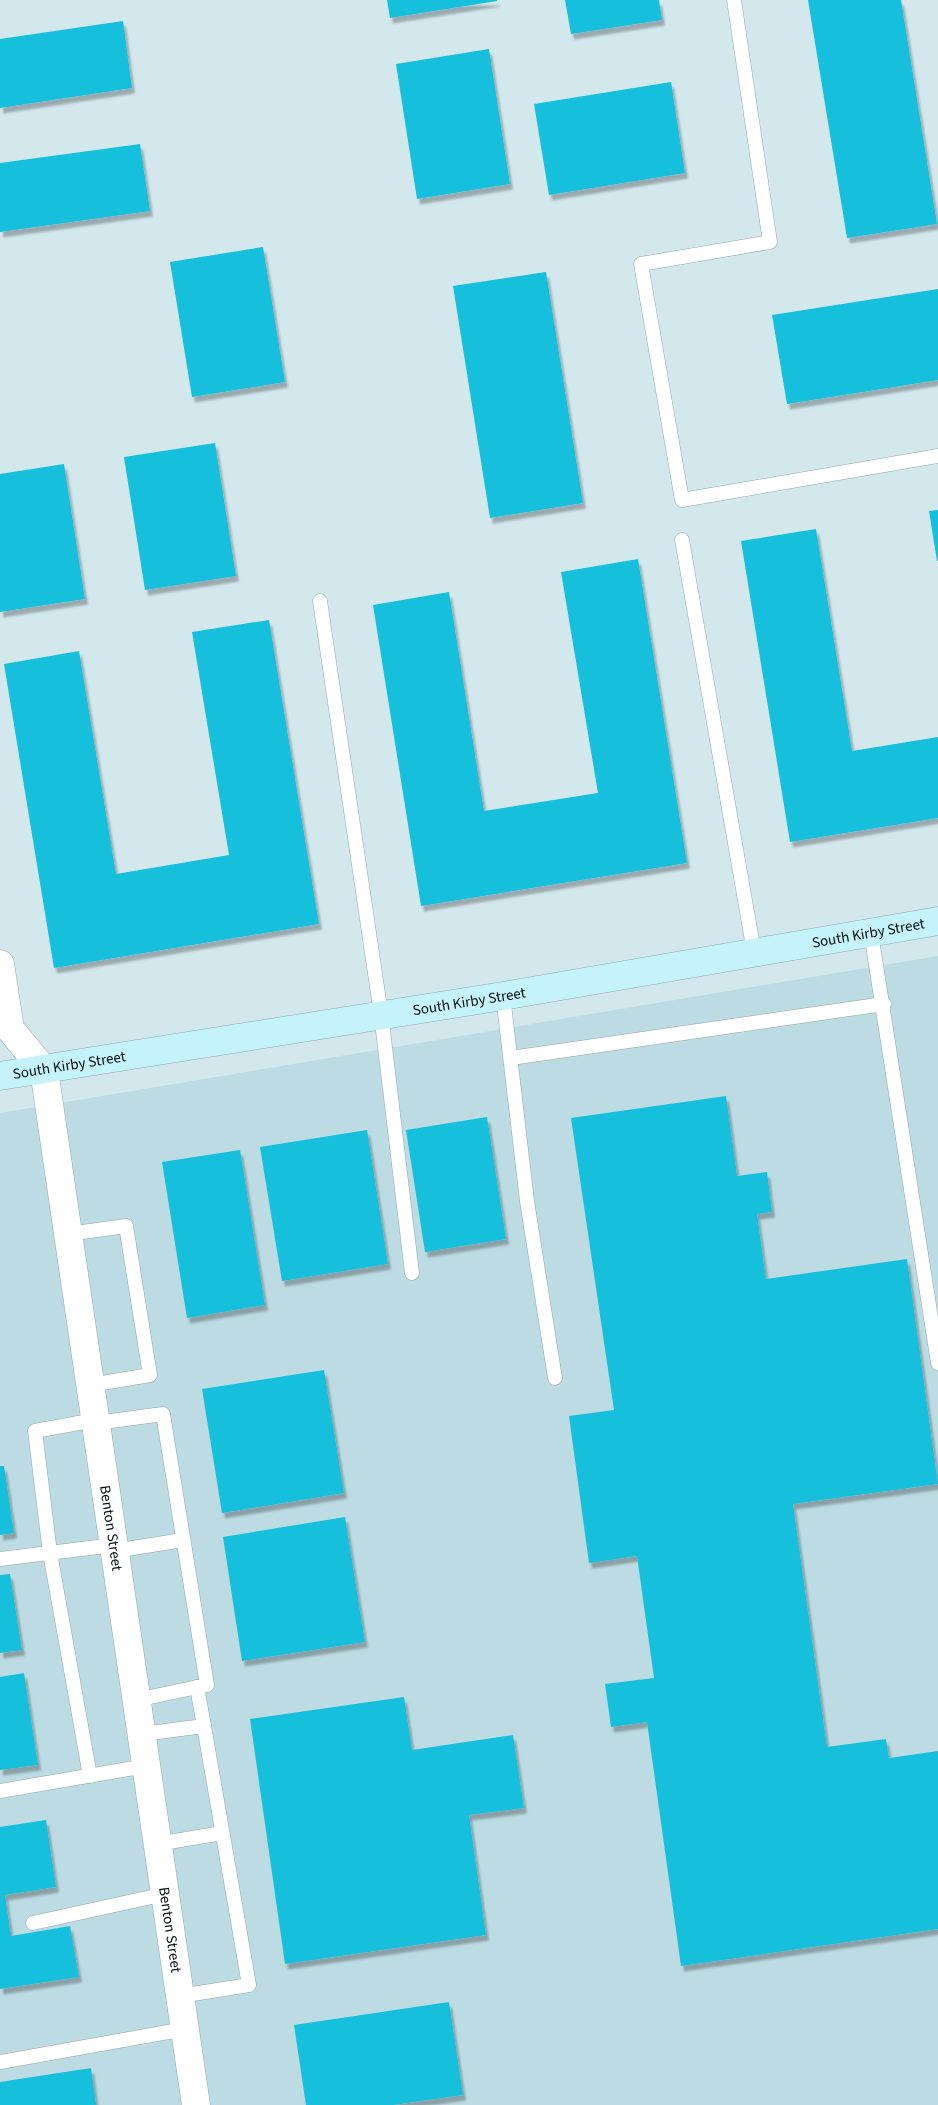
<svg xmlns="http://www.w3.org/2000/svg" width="938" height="2105" viewBox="0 0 938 2105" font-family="'Source Sans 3',sans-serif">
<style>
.built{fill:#bddbe2}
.building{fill:#19bfdb;filter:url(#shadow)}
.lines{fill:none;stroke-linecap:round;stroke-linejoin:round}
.lane-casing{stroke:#92a7ab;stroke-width:15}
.street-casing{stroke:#92a7ab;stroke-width:29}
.secondary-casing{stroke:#92a7ab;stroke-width:29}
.lane{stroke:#fff;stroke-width:14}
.street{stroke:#fff;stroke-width:28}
.secondary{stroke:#c4f3fc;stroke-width:28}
.labels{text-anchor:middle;stroke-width:4.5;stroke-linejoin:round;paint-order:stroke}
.street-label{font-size:15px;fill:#070d0f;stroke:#d3e8ed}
</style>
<defs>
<filter id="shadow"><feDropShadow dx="3" dy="5.5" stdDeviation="1" flood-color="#0004"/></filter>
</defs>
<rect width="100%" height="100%" fill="#d3e8ed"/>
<!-- built -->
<polygon class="built" points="938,956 938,2105 0,2105 0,1113"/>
<!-- building -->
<g class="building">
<polygon points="387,0 497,0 497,1 390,18"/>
<polygon points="565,0 659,0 662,20 571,34"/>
<polygon points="808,0 901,0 937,224 847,238"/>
<polygon points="123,21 132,88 0,108 0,39"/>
<polygon points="489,49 510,184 417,199 396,64"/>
<polygon points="671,82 685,173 549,195 534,104"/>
<polygon points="140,144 150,211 0,232 0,163"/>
<polygon points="263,247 285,382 192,397 170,262"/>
<polygon points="546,272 583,503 490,518 453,286"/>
<polygon points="938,289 938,380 787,404 772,315"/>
<polygon points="215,443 236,576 145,590 124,457"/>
<polygon points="64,464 85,599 0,612 0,474"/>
<polygon points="938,510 938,561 937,561 929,511"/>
<polygon points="816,529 852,751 938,737 938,818 790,842 741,541"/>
<polygon points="638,559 687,863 421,906 373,605 449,592 484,811 598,793 561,572"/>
<polygon points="269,620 319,924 54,968 4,664 79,651 116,874 229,855 192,632"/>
<polygon points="726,1096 737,1176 767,1172 772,1212 757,1214 766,1279 907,1259 938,1484 793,1504 827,1747 886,1739 889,1758 938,1751 938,1929 681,1966 647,1722 611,1727 605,1684 654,1678 637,1556 589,1563 569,1416 614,1410 571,1118"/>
<polygon points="487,1117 506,1239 425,1252 406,1130"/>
<polygon points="367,1130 388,1264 282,1281 260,1147"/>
<polygon points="240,1150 265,1305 187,1318 162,1162"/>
<polygon points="324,1370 344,1493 222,1513 202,1389"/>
<polygon points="0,1466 4,1466 14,1533 0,1535"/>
<polygon points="345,1517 365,1642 242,1661 223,1537"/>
<polygon points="10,1574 22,1650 0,1653 0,1575"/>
<polygon points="24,1673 38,1765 0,1770 0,1677"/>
<polygon points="404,1697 412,1750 513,1735 524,1808 469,1815 486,1935 285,1964 250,1719"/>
<polygon points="46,1820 56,1887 5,1895 11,1936 70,1926 79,1977 0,1989 0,1827"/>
<polygon points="449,2002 463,2095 393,2105 306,2105 294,2025"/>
<polygon points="91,2068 96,2105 0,2105 0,2082"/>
</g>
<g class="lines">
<defs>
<g id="lane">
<polyline points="734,0 770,242 641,264 682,500 938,456"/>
<polyline points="682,540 754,952"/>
<polyline points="320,601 381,1014 412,1273"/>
<polyline points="871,933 938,1363"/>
<polyline points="503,996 527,1201 555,1378"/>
<polyline points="511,1058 884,1004"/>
<polyline points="68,1234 126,1226 150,1375 90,1385"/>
<polyline points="96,1423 163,1414 207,1685 136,1700"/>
<polyline points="114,1551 183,1540"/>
<polyline points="0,1559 114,1545"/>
<polyline points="197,1687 204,1726"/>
<polyline points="142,1734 204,1726 249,1985 180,1996"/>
<polyline points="90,1776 50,1553 35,1431 95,1420"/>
<polyline points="0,1791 146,1766"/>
<polyline points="157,1844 222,1833"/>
<polyline points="33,1923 165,1894"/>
<polyline points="0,2062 185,2029"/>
</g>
<g id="street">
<path id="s1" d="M0,964L10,1029L44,1070L196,2105"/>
</g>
<g id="secondary">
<path id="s2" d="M0,1076L503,996L938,921"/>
</g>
</defs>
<!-- lane casing -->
<use href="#lane" class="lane-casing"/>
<!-- street casing -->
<use href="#street" class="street-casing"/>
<!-- secondary casing -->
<use href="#secondary" class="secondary-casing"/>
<!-- lane -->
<use href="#lane" class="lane"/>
<!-- street -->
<use href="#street" class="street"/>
<!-- secondary -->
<use href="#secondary" class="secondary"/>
</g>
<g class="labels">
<!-- street labels -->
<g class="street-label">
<text dy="5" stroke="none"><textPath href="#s2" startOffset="880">South Kirby Street</textPath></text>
<text dy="5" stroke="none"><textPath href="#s2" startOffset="475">South Kirby Street</textPath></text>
<text dy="5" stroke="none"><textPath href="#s2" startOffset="70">South Kirby Street</textPath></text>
<text dy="5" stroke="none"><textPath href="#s1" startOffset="582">Benton Street</textPath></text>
<text dy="5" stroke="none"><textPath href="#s1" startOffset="988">Benton Street</textPath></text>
</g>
</g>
</svg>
